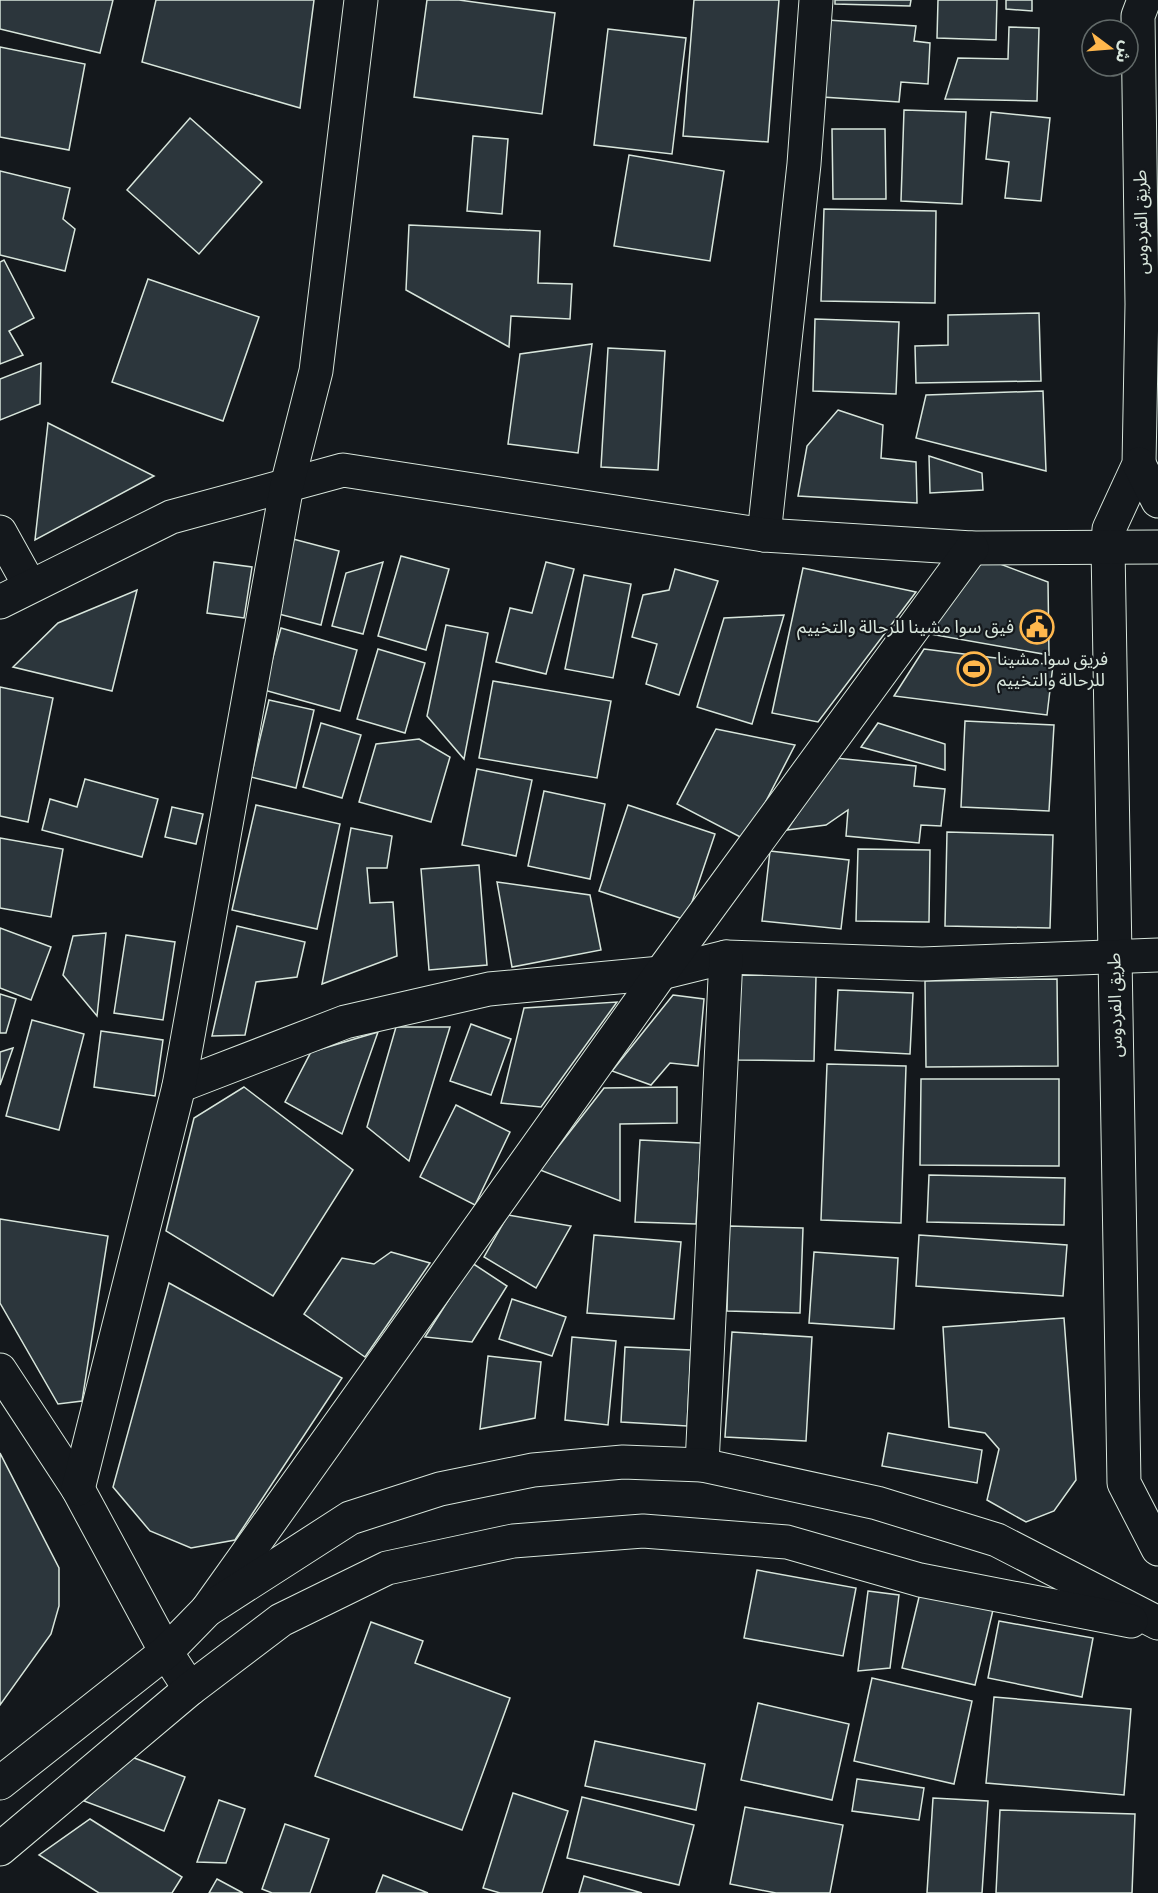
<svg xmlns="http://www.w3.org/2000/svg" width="1158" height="1893" viewBox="0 0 1158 1893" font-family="'Crimson Pro','Noto Sans Arabic',serif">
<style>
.building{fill:#2c363c;stroke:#d8e6dc;stroke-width:1.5}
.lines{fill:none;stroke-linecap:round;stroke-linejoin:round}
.minor-casing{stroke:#d8e6dc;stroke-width:35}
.major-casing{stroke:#d8e6dc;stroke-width:35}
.minor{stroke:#14181c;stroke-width:33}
.major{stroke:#14181c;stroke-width:33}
.labels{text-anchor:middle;stroke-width:4.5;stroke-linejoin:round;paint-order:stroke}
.street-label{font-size:18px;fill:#d8e6dc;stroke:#14181c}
.poi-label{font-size:18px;fill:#d8e6dc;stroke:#14181c;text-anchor:end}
</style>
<rect width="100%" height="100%" fill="#14181c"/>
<!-- building -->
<g class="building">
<polygon points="0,0 113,0 100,53 0,29"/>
<polygon points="156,0 314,0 300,108 142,62"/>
<polygon points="427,0 459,0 555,13 542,114 414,97"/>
<polygon points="694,0 779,0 768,142 683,136"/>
<polygon points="835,0 911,0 910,6 835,4"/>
<polygon points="938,0 997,0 996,40 937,38"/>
<polygon points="1006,0 1032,0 1032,11 1006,9"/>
<polygon points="827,20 916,26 914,41 930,43 928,84 901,82 899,102 822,97"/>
<polygon points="1009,27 1039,28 1037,101 945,99 958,58 1008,59"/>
<polygon points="608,29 686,38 672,154 594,145"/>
<polygon points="0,47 85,64 69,150 0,137"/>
<polygon points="904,110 966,112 962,204 901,201"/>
<polygon points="991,112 1050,118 1041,201 1005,198 1009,162 986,159"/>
<polygon points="190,118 262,182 199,254 127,190"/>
<polygon points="832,129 885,129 886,199 833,199"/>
<polygon points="473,136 508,139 502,214 467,211"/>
<polygon points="629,155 724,171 710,261 614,246"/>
<polygon points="0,171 70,188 63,219 75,229 65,271 0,255"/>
<polygon points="824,209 936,211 935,303 821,301"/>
<polygon points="409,225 540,231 538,283 572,284 570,319 511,316 509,347 406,290"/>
<polygon points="4,260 34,318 9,331 23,355 0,364 0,262"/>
<polygon points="148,279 259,317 223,421 112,382"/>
<polygon points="1039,313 1041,381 916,383 915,346 948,345 948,315"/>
<polygon points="815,319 899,322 896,394 813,391"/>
<polygon points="592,344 578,453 508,444 520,354"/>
<polygon points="608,348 665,351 658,470 601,467"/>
<polygon points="41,363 40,404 0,420 0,379"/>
<polygon points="1043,391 1046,471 916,438 926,395"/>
<polygon points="838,410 883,425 881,458 916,462 917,503 798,496 807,446"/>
<polygon points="48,423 154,476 35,540"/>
<polygon points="929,456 982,473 983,490 930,493"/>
<polygon points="293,539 339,551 321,625 275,613"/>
<polygon points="401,556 449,569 426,650 378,636"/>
<polygon points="979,556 1048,582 1049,655 930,634"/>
<polygon points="214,562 252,567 244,618 207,613"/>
<polygon points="383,562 363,634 332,626 346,573"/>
<polygon points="546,562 574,569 546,674 496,662 510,608 532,613"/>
<polygon points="803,568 916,592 818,722 772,713"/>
<polygon points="675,569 718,581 679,695 646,684 657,644 632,637 643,595 669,590"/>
<polygon points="584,575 631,584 613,678 565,669"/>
<polygon points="137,590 112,691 13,667 58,623"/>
<polygon points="784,615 752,724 697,707 724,618"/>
<polygon points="446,625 488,633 464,759 427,716"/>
<polygon points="281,628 357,650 340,711 264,690"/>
<polygon points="378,649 425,663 405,733 357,719"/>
<polygon points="924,649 1053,665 1047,715 894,696"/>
<polygon points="493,681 611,701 597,778 479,758"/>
<polygon points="0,687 53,698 28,822 0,816"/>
<polygon points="269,700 314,710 296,788 251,777"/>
<polygon points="965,721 1054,725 1049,811 961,807"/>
<polygon points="321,723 361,735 342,798 303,787"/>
<polygon points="878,723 945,744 945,770 861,747"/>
<polygon points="716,729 795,745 746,840 677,804"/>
<polygon points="419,739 450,757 431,822 359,802 376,744"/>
<polygon points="835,758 916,766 914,786 945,789 941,826 921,825 919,843 846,836 848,810 826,825 787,830"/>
<polygon points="477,769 532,780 516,856 462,845"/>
<polygon points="85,779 158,799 142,857 42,830 50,799 77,807"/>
<polygon points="544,791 605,804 590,879 528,866"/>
<polygon points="256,805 340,824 317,929 232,910"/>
<polygon points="628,805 715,834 686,920 599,891"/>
<polygon points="172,807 203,814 196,844 165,837"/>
<polygon points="351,828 392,836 387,868 367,868 370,903 393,902 397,956 322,984"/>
<polygon points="947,832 1053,835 1050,928 945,926"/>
<polygon points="0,838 63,849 51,917 0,908"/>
<polygon points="858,849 930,850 929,922 856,921"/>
<polygon points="770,851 849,860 841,929 762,921"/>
<polygon points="479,865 487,965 429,970 421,869"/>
<polygon points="497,882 590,895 601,950 512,967"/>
<polygon points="237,926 305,942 297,977 256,982 245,1035 212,1036"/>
<polygon points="0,928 51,947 31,1000 0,988"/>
<polygon points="106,933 97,1016 63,975 73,936"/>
<polygon points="126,935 175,942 163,1020 114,1013"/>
<polygon points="740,975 816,976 814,1061 738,1060"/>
<polygon points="1057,979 1058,1066 926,1067 925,981"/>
<polygon points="838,990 913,993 910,1054 835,1050"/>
<polygon points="0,994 16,999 6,1033 0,1033"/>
<polygon points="673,995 704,999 698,1066 670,1063 651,1085 612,1071"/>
<polygon points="617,1002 541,1107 501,1103 524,1008"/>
<polygon points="32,1020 84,1034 59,1130 6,1116"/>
<polygon points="471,1024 511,1039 491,1095 450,1081"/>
<polygon points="396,1027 450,1027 409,1161 367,1127"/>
<polygon points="101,1031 163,1040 155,1096 94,1087"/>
<polygon points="378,1032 342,1134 285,1102 311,1052"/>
<polygon points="13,1048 0,1085 0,1052"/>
<polygon points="827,1064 906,1066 901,1223 821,1220"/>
<polygon points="921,1079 1059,1079 1059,1166 920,1165"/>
<polygon points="244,1087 353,1170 273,1296 166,1231 194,1118"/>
<polygon points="677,1087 677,1123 620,1124 620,1201 540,1170 604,1088"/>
<polygon points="456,1105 510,1132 475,1205 420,1177"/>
<polygon points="640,1140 701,1143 696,1224 635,1222"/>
<polygon points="929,1175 1065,1178 1064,1225 927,1222"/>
<polygon points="508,1215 571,1226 536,1288 484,1257"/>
<polygon points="0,1219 108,1236 82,1401 58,1404 0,1303"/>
<polygon points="729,1226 803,1228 800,1313 727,1311"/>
<polygon points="594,1235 681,1242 674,1319 587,1313"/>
<polygon points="919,1235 1067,1245 1063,1296 916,1286"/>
<polygon points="391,1252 430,1263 365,1357 304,1314 342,1258 374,1264"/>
<polygon points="814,1252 898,1258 894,1329 809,1323"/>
<polygon points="472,1263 507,1286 472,1342 425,1337"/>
<polygon points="169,1283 342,1378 235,1540 191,1548 150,1531 113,1487"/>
<polygon points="512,1299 566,1317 552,1356 499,1339"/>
<polygon points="1064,1318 1076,1480 1054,1511 1026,1522 987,1500 999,1449 985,1433 949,1427 943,1327"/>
<polygon points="732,1332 812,1337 806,1441 725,1437"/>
<polygon points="572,1337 616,1341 608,1425 565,1420"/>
<polygon points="625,1347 691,1350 687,1426 621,1422"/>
<polygon points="488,1356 541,1362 535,1418 480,1429"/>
<polygon points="888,1433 982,1450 977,1483 882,1466"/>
<polygon points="0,1453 59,1568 59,1606 51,1634 0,1705"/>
<polygon points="757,1570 856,1588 843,1656 744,1638"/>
<polygon points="868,1591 899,1595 890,1668 858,1671"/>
<polygon points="920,1593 993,1610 975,1685 902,1668"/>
<polygon points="999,1621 1093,1638 1082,1697 988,1678"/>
<polygon points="371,1622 423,1641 415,1663 510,1698 462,1830 315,1776"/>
<polygon points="872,1678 972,1701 954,1784 854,1761"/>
<polygon points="994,1697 1131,1709 1124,1795 986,1783"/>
<polygon points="758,1703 849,1724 832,1800 741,1780"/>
<polygon points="595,1741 705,1764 696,1810 585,1786"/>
<polygon points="129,1756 185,1777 164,1831 84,1801"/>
<polygon points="857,1779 924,1788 919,1820 852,1811"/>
<polygon points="513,1793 568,1811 542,1893 500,1893 483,1888"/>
<polygon points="582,1797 694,1825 679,1885 567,1858"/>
<polygon points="933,1798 988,1801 982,1893 927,1893"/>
<polygon points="219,1800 245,1809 226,1863 197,1862"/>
<polygon points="745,1807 843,1825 830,1893 776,1893 730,1884"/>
<polygon points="1000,1810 1135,1814 1132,1893 996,1893"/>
<polygon points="90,1819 182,1877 172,1893 99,1893 39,1855"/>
<polygon points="285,1824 329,1839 310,1893 272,1893 262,1889"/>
<polygon points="383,1875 428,1893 376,1893"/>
<polygon points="584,1876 642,1893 579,1893"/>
<polygon points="217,1879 243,1893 209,1893"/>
</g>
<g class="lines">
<defs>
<g id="minor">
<polyline points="1144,0 1138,16 1142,304 1139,464 1109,529 1108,547 1124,1483 1158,1549"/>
<polyline points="1139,464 1158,501"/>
<polyline points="0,532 30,586"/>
<polyline points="764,535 804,164 816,0"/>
<polyline points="0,602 171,517 343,470 764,535 972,548 1158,547"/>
<polyline points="179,1086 345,1022 489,989 661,973 726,957 922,964 1158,955"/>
<polyline points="0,1370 78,1489 166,1652 190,1689"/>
<polyline points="702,1465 726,957"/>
<polyline points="78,1489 179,1086 287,485 316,371 361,0"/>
<polyline points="207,1610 661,973 972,548"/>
</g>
<g id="major">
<polyline points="0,1783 166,1652 207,1610 350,1518 440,1489 533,1470 623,1462 702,1465 877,1503 997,1540 1158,1623"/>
<polyline points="0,1849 190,1689 281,1620 387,1568 513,1541 643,1531 787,1542 920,1580 1131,1621"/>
</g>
</defs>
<!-- minor casing -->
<use href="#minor" class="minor-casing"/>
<!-- major casing -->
<use href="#major" class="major-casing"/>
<!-- minor -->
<use href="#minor" class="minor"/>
<!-- major -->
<use href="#major" class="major"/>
</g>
<!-- icons -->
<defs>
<symbol id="civic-ring" viewBox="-11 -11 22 22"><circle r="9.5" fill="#14181c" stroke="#ffb74d" stroke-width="1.5"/><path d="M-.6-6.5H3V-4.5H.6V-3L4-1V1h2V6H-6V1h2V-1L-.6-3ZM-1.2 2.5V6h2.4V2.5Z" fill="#ffb74d"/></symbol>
<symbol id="stadium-ring" viewBox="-11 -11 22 22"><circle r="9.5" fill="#14181c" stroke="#ffb74d" stroke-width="1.5"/><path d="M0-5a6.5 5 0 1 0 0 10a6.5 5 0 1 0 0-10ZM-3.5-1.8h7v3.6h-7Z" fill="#ffb74d"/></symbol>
</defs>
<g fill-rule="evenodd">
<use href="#civic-ring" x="1018" y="608" width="38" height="38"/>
<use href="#stadium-ring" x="955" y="650" width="38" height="38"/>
</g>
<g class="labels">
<!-- street labels -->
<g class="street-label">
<text transform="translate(1141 222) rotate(-91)" y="6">طريق الفردوس</text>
<text transform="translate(1115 1005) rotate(-91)" y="6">طريق الفردوس</text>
</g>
<!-- poi labels -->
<g class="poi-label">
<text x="1014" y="633">فيق سوا مشينا للرحالة والتخييم</text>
<text x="997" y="665" text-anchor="start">فريق سوا مشينا<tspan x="997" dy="21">للرحالة والتخييم</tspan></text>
</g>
</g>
<!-- north arrow -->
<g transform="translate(1110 48) rotate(106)"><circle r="28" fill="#14181c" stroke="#626a69" stroke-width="1.5"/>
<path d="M0-4.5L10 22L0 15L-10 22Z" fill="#ffb74d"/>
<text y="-9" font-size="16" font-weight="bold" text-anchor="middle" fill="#d8e6dc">ش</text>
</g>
</svg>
